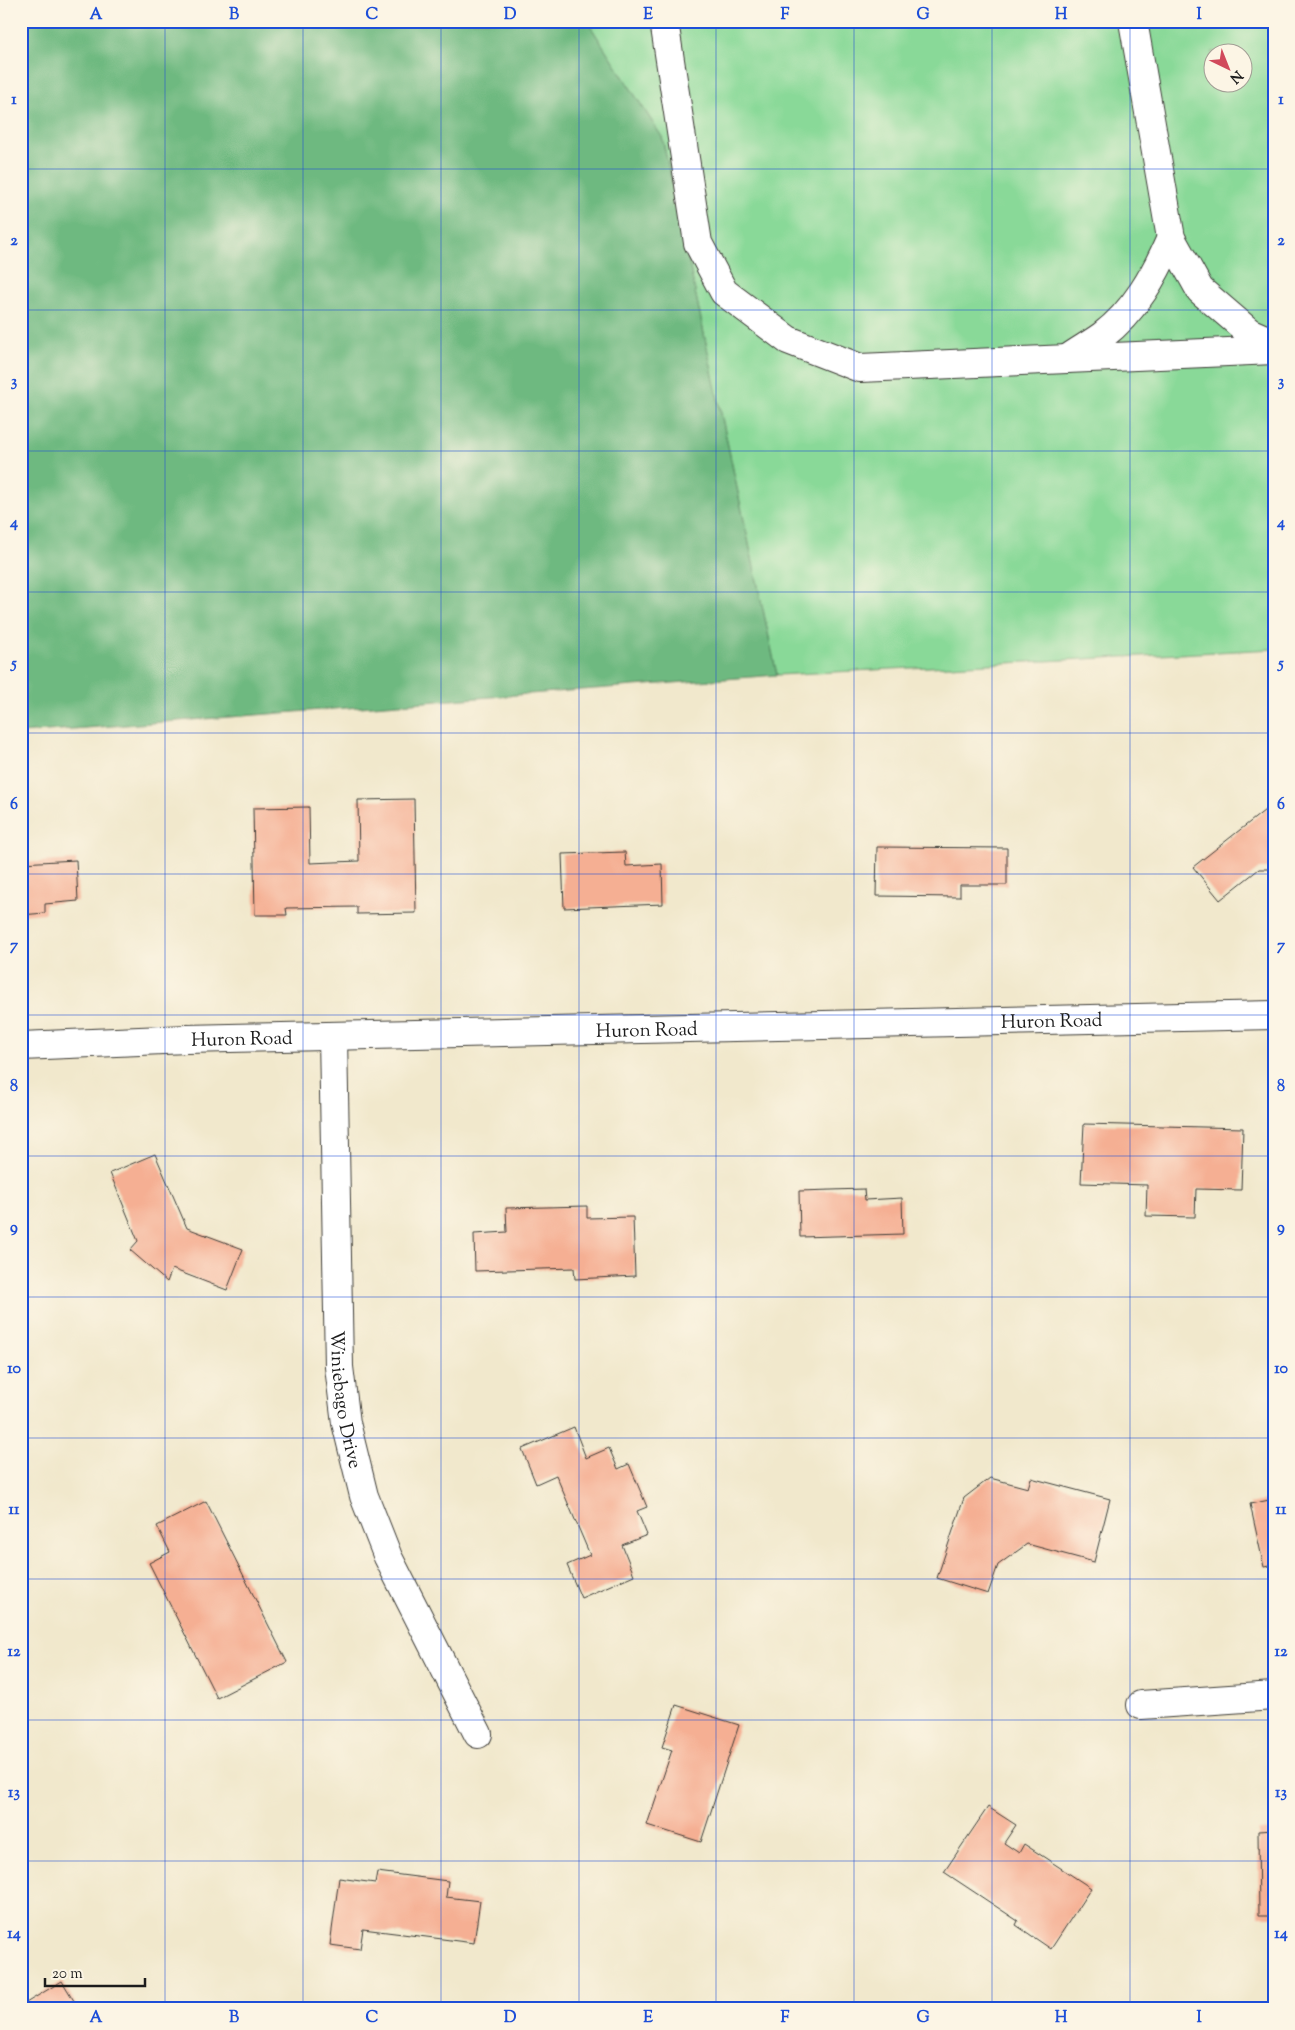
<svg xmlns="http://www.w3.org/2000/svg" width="1295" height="2030" viewBox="0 0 1295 2030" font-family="'Sorts Mill Goudy',serif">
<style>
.green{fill:#89d998;stroke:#527a5a;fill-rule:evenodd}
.forest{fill:#6eb980;stroke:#456a4e}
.building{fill:#f5af93}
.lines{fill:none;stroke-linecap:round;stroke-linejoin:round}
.minor-casing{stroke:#3c3b36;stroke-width:30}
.minor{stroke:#fff;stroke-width:28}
.grid{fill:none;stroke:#1d4ed8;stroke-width:1;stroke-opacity:0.55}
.labels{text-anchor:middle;stroke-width:4;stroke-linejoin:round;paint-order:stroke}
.street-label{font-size:19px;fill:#1c1c1c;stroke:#fcf5e5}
.neatline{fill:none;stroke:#1d4ed8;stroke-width:2}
.grid-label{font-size:16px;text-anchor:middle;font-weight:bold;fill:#1d4ed8}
</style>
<rect width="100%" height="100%" fill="#fcf5e5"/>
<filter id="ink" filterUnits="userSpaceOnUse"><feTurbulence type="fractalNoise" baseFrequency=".02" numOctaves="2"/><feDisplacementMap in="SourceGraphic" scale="10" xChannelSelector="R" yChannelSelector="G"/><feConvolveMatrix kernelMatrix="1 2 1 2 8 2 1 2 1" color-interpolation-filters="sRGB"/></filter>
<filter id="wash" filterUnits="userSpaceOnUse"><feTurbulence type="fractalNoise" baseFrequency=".0096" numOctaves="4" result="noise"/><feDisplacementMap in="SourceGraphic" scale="20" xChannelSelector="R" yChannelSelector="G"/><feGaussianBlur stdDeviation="1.12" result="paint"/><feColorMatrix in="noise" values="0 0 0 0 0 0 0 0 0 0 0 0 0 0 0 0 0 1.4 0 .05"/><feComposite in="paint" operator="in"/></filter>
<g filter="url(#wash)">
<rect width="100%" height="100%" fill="#f1e8cc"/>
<!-- green -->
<path class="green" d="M587,21H1274V649L777,675L662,137ZM1212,52H1242V82H1212Z"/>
<!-- forest -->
<polygon class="forest" points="21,21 587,21 662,137 777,675 21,733"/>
<g id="blocks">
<!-- building -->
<g class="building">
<polygon points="414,799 416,913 357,914 357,907 286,908 287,915 255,915 253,808 309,807 310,863 359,861 358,800"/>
<polygon points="1274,803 1274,869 1259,869 1220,900 1193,867"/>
<polygon points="877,847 1007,848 1007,885 960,885 960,897 876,896"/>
<polygon points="625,852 626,866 662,864 663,904 564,908 562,854"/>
<polygon points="76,860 78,901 45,904 45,913 21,915 21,863"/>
<polygon points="1084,1124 1243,1128 1241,1190 1196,1189 1195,1217 1146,1216 1147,1185 1081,1183"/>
<polygon points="155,1154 187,1228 243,1249 227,1290 172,1269 167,1282 130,1250 138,1241 110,1173"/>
<polygon points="864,1189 865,1200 902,1198 903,1234 800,1237 799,1191"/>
<polygon points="587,1206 587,1218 633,1217 635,1276 575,1279 574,1268 475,1271 474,1234 507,1232 506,1208"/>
<polygon points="574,1427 586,1458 609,1448 618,1469 629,1464 647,1507 637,1511 647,1535 622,1545 634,1575 581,1598 567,1565 590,1555 556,1475 536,1484 522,1449"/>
<polygon points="990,1478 1028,1488 1031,1478 1110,1499 1094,1562 1027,1544 998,1565 988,1594 937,1578 964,1498"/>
<polygon points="1274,1499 1274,1565 1264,1567 1250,1504"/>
<polygon points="206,1501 287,1662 217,1698 149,1563 170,1552 157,1526"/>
<polygon points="676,1705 739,1725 701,1842 647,1825 672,1750 662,1747"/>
<polygon points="988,1807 1016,1825 1004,1843 1019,1853 1024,1844 1091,1888 1051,1949 1016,1925 1018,1921 944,1872"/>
<polygon points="1274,1830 1274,1916 1259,1916 1258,1831"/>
<polygon points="377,1872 448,1881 446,1897 480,1901 474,1943 363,1929 360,1949 330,1945 339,1878 375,1883"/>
<polygon points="62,1981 79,2009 21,2009 21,2006"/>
</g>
</g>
</g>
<g filter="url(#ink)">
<use href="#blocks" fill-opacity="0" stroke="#3c3b36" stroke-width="1"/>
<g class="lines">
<defs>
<g id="minor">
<polyline points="664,21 698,243 724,292 788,340 860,368 1274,350"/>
<polyline points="1133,21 1171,238 1200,290 1249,332 1274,343"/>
<path d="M1067,359C1078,351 1091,344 1102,336C1135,311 1155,275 1171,238"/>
<path id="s1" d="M333,1036L339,1367L346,1423L364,1496L388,1557L478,1734"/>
<path id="s2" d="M21,1046L187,1039L1274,1015"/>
<polyline points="1141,1705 1274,1696"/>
</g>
</defs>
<!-- minor casing -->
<use href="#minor" class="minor-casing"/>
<!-- minor -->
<use href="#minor" class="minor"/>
</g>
</g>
<!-- grid -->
<path class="grid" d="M165,21V2009M303,21V2009M441,21V2009M579,21V2009M716,21V2009M854,21V2009M992,21V2009M1130,21V2009M21,169H1274M21,310H1274M21,451H1274M21,592H1274M21,733H1274M21,874H1274M21,1015H1274M21,1156H1274M21,1297H1274M21,1438H1274M21,1579H1274M21,1720H1274M21,1861H1274"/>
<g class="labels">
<!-- street labels -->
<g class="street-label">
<text dy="7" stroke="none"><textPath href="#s2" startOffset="1031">Huron Road</textPath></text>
<text dy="7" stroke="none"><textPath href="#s2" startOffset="626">Huron Road</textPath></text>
<text dy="7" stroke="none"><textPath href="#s2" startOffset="221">Huron Road</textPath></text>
<text dy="7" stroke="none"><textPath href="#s1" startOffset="364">Winiebago Drive</textPath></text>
</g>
</g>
<!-- margin -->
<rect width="1295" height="2030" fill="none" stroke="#fcf5e5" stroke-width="55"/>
<!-- north arrow -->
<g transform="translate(1228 68) rotate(137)"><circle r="24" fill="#fcf5e5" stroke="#a29e95"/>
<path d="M0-4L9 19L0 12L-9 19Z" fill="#d1495b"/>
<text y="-8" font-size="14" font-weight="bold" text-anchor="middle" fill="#1c1c1c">N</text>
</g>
<!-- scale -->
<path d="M45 1978v8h100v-8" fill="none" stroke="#1c1c1c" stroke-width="2.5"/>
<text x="52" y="1978" font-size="15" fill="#1c1c1c" stroke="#fcf5e5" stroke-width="4" paint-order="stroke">20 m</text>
<rect x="28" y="28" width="1240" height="1974" class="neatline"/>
<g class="grid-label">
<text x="96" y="19">A</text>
<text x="234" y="19">B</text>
<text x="372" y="19">C</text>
<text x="510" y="19">D</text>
<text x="648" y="19">E</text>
<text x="785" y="19">F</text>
<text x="923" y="19">G</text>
<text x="1061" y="19">H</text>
<text x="1199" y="19">I</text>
<text x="14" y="104">1</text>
<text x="1281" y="104">1</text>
<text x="14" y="245">2</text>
<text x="1281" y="245">2</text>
<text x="14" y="386">3</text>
<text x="1281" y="386">3</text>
<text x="14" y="527">4</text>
<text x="1281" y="527">4</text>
<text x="14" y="668">5</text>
<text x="1281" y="668">5</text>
<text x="14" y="809">6</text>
<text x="1281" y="809">6</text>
<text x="14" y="950">7</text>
<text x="1281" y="950">7</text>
<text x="14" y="1091">8</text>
<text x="1281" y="1091">8</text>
<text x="14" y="1232">9</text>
<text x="1281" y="1232">9</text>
<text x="14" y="1373">10</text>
<text x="1281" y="1373">10</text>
<text x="14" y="1514">11</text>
<text x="1281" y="1514">11</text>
<text x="14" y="1656">12</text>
<text x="1281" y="1656">12</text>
<text x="14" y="1797">13</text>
<text x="1281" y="1797">13</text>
<text x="14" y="1938">14</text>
<text x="1281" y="1938">14</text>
<text x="96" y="2022">A</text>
<text x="234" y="2022">B</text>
<text x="372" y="2022">C</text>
<text x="510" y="2022">D</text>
<text x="648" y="2022">E</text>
<text x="785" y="2022">F</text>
<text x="923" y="2022">G</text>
<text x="1061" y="2022">H</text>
<text x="1199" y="2022">I</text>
</g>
</svg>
